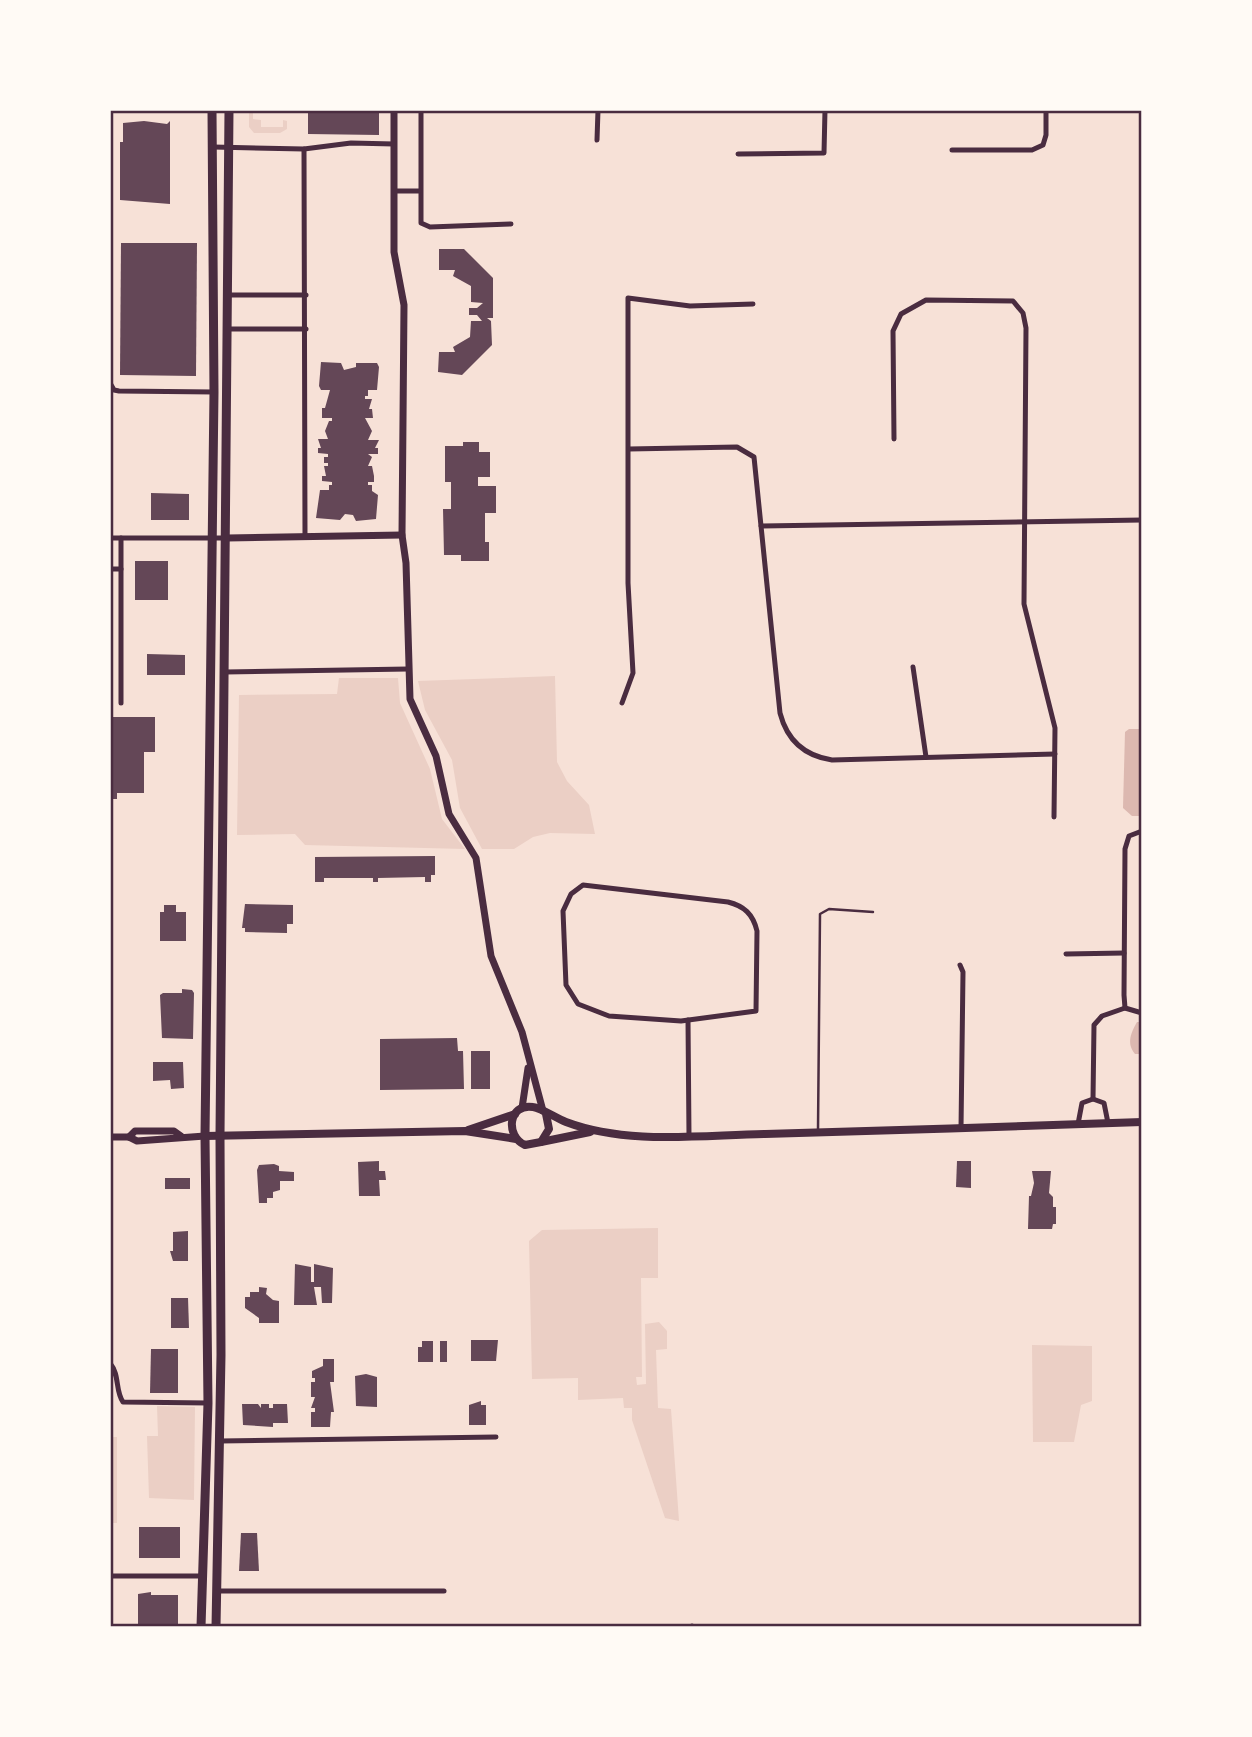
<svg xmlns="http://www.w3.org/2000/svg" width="1252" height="1737" viewBox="0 0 1252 1737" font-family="'DejaVu Sans',sans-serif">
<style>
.green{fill:#ebcfc5}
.water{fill:#dcb8b0}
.building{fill:#644757}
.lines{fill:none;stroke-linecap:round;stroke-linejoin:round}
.service{stroke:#4a2c40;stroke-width:2.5}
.minor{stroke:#4a2c40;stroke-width:5}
.tertiary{stroke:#4a2c40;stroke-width:7}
.secondary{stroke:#4a2c40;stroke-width:8}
.primary{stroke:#4a2c40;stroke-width:9}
.neatline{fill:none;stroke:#4a2c40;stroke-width:2.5}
</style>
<rect width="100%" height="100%" fill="#f7e1d7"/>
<!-- green -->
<g class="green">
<polygon points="249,110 253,110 253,119 261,120 261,127 283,127 283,120 287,121 287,129 280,133 254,133 249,127"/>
<polygon points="555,676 557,762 567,781 589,805 595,834 550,833 533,837 514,849 482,849 460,808 452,760 425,710 418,681"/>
<polygon points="339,678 398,678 400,703 430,769 442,819 465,849 305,845 295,834 237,835 239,695 337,694"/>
<polygon points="658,1228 658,1278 641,1278 642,1377 636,1377 637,1385 646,1384 645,1324 659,1322 667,1331 667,1349 656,1350 658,1408 671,1409 679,1521 665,1518 632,1420 632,1408 624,1408 623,1398 578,1400 578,1378 532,1379 529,1241 542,1230"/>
<polygon points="1032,1345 1092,1346 1092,1401 1081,1405 1074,1442 1033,1442"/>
<polygon points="157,1406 195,1407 194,1500 149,1498 147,1436 158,1436"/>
<rect x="110" y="1437" width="7" height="86"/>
</g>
<!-- water -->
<g class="water">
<polygon points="1129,729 1142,729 1142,816 1132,816 1123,808 1125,732"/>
<path d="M1137,1022H1142V1054H1135C1126,1043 1131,1033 1137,1022Z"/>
</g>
<!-- building -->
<g class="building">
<polygon points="308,110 379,110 379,135 308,134"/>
<polygon points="144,121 167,124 170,121 170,204 120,200 120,142 123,142 123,123"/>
<polygon points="121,243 197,243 196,376 120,375"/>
<polygon points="439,249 464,249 493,278 493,318 487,318 491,321 492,345 462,375 438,372 439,352 455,352 453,347 470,337 471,321 482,321 477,315 469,315 469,308 477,308 483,303 471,302 471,286 453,276 455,270 439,270"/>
<polygon points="321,362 341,363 344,370 356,367 356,363 377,363 379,367 377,390 368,390 368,396 365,396 365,399 372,399 369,409 372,409 373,418 365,418 372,431 368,440 379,440 375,448 378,448 378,454 368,454 372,457 368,466 372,466 374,476 374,482 368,482 368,485 372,485 372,491 378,495 376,519 356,521 353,515 345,514 340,520 316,518 320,490 329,490 329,485 332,485 332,482 322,481 322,476 326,476 324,466 328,466 328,463 324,463 324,457 328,457 328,454 318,453 318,448 321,448 318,439 328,439 325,431 329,421 332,421 332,418 322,418 322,408 325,408 330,390 321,390 319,386"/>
<polygon points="463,442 479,442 479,452 490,452 490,477 478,477 478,486 496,486 496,513 485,513 485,542 489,542 489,561 461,561 461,555 444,555 443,509 451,509 451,482 445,482 445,446 463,446"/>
<polygon points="151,493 189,494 189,520 151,520"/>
<rect x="135" y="561" width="33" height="39"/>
<polygon points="147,654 185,655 185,675 147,675"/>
<polygon points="110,717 155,717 155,752 144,752 144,793 117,793 117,799 110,799"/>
<polygon points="435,856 435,875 431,875 431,882 425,882 425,877 378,878 378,882 373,882 373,878 324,878 324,882 315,882 315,857"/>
<polygon points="245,904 293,905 293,924 287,924 287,933 245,932 245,928 242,928"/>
<polygon points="164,905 176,905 176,912 186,912 186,941 160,941 160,912 164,912"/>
<polygon points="182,989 192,990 194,993 193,1039 162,1038 160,995 163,993 182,993"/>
<polygon points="457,1038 458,1051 463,1051 464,1089 380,1090 380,1039"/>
<rect x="471" y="1051" width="19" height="38"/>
<polygon points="153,1062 183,1062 184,1088 171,1089 170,1080 153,1081"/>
<polygon points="379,1161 379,1171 385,1171 386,1180 379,1180 380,1196 359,1196 358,1162"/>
<polygon points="957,1161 971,1161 971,1188 956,1187"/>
<polygon points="274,1164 279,1166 279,1171 294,1172 294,1181 280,1181 280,1190 273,1192 273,1198 267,1198 267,1203 259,1203 257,1170 259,1165"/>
<polygon points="1032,1171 1051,1171 1049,1193 1053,1197 1053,1207 1056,1207 1056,1224 1053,1224 1052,1229 1028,1229 1029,1196 1031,1196 1034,1183"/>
<rect x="165" y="1178" width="25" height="11"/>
<polygon points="188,1231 188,1261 173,1261 170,1251 173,1251 173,1232"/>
<polygon points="295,1264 311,1267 311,1282 314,1282 314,1264 333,1268 332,1303 322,1303 321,1287 314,1287 317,1305 294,1305"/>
<polygon points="259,1287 267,1288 266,1294 273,1300 279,1301 279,1323 259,1323 259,1318 245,1308 245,1297 250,1297 250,1292 259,1292"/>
<polygon points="171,1298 188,1298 189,1328 171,1328"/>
<polygon points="471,1340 498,1340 496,1361 471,1361"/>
<polygon points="422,1341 433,1341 433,1362 418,1362 418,1347 422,1347"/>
<rect x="440" y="1341" width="7" height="21"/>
<polygon points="151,1349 178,1349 178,1393 150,1393"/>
<polygon points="323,1359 334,1359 334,1382 330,1382 334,1412 331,1412 330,1427 311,1427 311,1412 315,1412 315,1408 311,1408 315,1397 311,1397 311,1382 315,1382 315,1378 312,1378 312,1371 323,1366"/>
<polygon points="366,1374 377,1377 377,1407 356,1406 355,1376"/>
<polygon points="481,1401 481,1405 486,1405 486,1425 469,1425 469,1405"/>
<polygon points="242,1404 258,1404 261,1408 261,1404 269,1404 269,1408 273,1408 273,1404 287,1404 288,1423 273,1423 273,1427 243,1425"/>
<rect x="139" y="1527" width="41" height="31"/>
<polygon points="241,1533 257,1533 259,1571 239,1571"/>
<polygon points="151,1592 151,1595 178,1595 178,1624 138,1624 138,1594"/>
</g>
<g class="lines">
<!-- service -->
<polyline class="service" points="818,1130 820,914 829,909 873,912"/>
<!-- minor -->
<g class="minor">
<polyline points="421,110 421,223 430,227 511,224"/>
<polyline points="597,140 598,110"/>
<polyline points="213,147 304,149 351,143 394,144"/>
<polyline points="304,149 305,537"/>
<polyline points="952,150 1032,150 1043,145 1046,135 1046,110"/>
<polyline points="738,154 824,153 825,110"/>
<polyline points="394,191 419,191"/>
<polyline points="227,295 306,295"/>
<polyline points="227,329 306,329"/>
<polyline points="110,383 114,390 119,391 214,392"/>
<polyline points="894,439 893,331 901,314 926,300 1013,301 1023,313 1026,328 1024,604 1055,728 1054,817"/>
<path d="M629,449L737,447L754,457L780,713C787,740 805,756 832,760L1055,754"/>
<polyline points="761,526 1142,520"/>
<polyline points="110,538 227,538"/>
<polyline points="110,569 121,569"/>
<polyline points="913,667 926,757"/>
<polyline points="225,672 408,669"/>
<polyline points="121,703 121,538"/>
<polyline points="622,703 633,673 628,583 628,298 690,306 753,304"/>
<polyline points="1142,831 1129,836 1125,849 1124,995 1125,1008 1142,1013"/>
<path d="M583,885L728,902C744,906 753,914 757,931L756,1011L681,1021L609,1016L578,1004L566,985L563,911L571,894Z"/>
<polyline points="1066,954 1124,953"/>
<polyline points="960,965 963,972 961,1129"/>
<polyline points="688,1020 689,1136"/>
<polyline points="1093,1099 1094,1025 1102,1016 1125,1008"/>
<polyline points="1078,1124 1082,1103 1093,1099 1104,1103 1108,1123"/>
<path d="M110,1363C120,1375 115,1391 123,1402L208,1403"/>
<polyline points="220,1441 496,1437"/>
<polyline points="110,1576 202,1576"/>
<polyline points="216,1591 444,1591"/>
<polyline points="692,1626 692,1627"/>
</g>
<!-- tertiary -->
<g class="tertiary">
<polyline points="394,110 394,252 404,305 402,535 406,563 410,699 436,756 449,814 476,858 491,956 522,1032 543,1111"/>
<polyline points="227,538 402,535"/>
<polyline points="522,1108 528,1068"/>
<polyline points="110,1137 129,1137 137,1141 205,1136"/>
<polyline points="129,1137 135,1131 174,1131 181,1136"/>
</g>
<!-- secondary -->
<g class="secondary">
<path d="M546,1114L549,1129L541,1142L525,1145C505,1136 508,1103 533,1107C541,1108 556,1118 566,1122C627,1145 700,1135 765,1134C891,1131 1016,1126 1142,1122"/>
<polyline points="468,1130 515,1114"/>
<polyline points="205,1136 465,1131 516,1139"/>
<polyline points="541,1142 590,1132"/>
</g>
<!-- primary -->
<g class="primary">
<polyline points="201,1627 208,1403 205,1136 214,392 212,110"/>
<polyline points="216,1627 221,1355 220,1136 229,110"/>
</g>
</g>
<!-- border -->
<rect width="1252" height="1737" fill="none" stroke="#fffaf5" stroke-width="224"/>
<rect x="112" y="112" width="1028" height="1513" class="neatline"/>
</svg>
